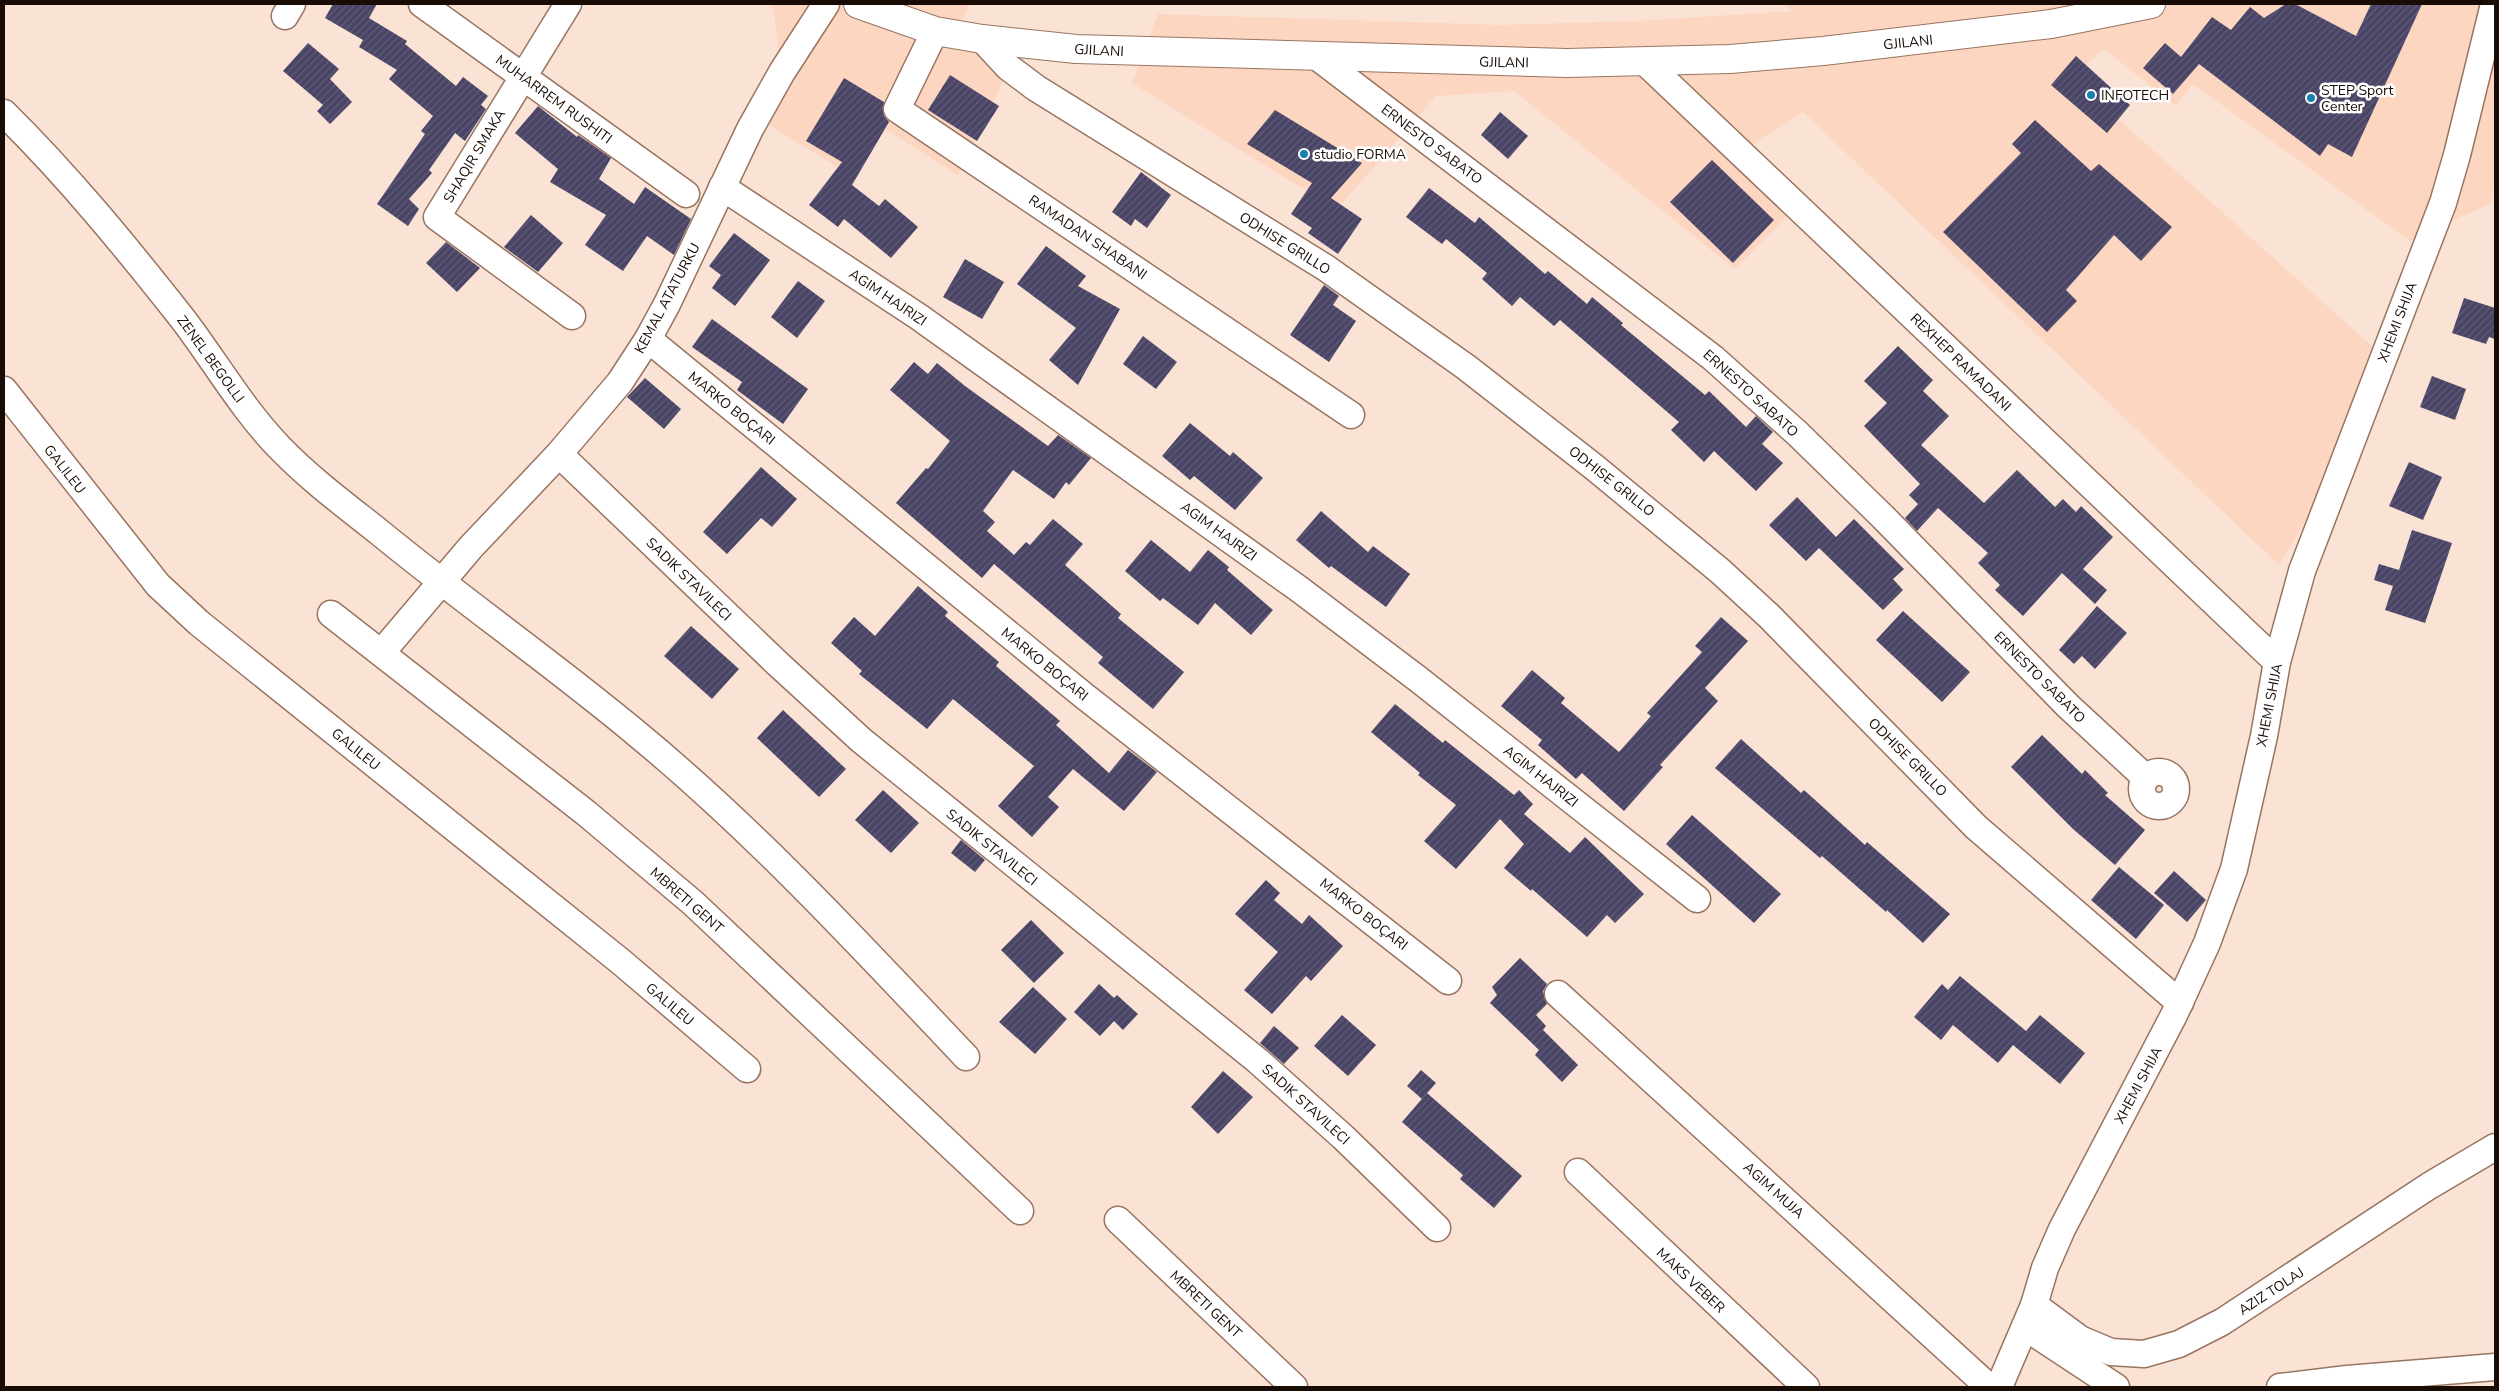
<svg xmlns="http://www.w3.org/2000/svg" width="2499" height="1391" viewBox="0 0 2499 1391" font-family="'Nunito Sans',sans-serif">
<style>
.built{fill:#fcd6c0}
.building{fill:url(#building-hatch)}
.lines{fill:none;stroke-linecap:round;stroke-linejoin:round}
.minor-casing{stroke:#997460;stroke-width:29}
.primary-casing{stroke:#997460;stroke-width:30}
.minor{stroke:#fff;stroke-width:26}
.primary{stroke:#fff;stroke-width:28}
.poi-dot{fill:#1681aa;stroke:#fff;stroke-width:2}
.labels{text-anchor:middle;stroke-width:5;stroke-linejoin:round;paint-order:stroke}
.street-label{font-size:14px;fill:#190c05;stroke:#fff}
.poi-label{font-size:14px;fill:#190c05;stroke:#fff;text-anchor:start}
</style>
<defs>
<pattern id="building-hatch" width="6" height="6" patternUnits="userSpaceOnUse" patternTransform="scale(1.25)"><rect width="6" height="6" fill="#4a4566"/><path d="M-1 1l2-2M0 6l6-6M5 7l2-2" fill="none" stroke="#605c76"/></pattern>
</defs>
<rect width="100%" height="100%" fill="#fae2d4"/>
<!-- built -->
<g class="built">
<polygon points="773,4 970,4 961,22 1027,31 958,175 874,122 853,177 745,110 779,55"/>
<polygon points="1782,4 2495,4 2495,181 2491,203 2410,241 2193,84 2176,106 2104,49 2071,77 2373,347 2319,499 2279,565 1803,112 1750,146 1805,198 1735,269 1514,91 1436,96 1338,208 1285,178 1132,83 1158,14 1500,25 1640,21 1793,11"/>
</g>
<!-- building -->
<g class="building">
<polygon points="333,4 377,4 369,18 407,41 405,44 456,86 463,77 488,96 481,105 486,109 465,141 455,133 429,170 432,173 409,199 419,209 408,226 377,204 425,134 421,131 433,116 389,79 397,70 359,47 363,40 325,18"/>
<polygon points="2286,4 2295,4 2356,36 2371,4 2422,4 2352,157 2328,144 2320,156 2199,64 2173,94 2143,68 2165,43 2181,57 2212,17 2231,30 2250,7 2264,18"/>
<polygon points="308,43 339,69 330,79 352,102 330,124 317,111 323,105 283,71"/>
<polygon points="2076,56 2130,105 2107,133 2051,85"/>
<polygon points="950,75 999,106 977,141 928,110"/>
<polygon points="844,78 884,102 884,116 889,122 852,185 879,206 885,199 918,227 891,258 844,219 838,227 809,205 842,162 806,141"/>
<polygon points="538,106 577,137 578,135 611,158 599,179 634,204 645,187 691,219 674,255 647,236 623,271 585,245 606,215 550,182 558,169 515,133"/>
<polygon points="1275,110 1362,163 1331,198 1362,219 1338,254 1308,233 1312,228 1291,214 1312,183 1247,144"/>
<polygon points="1500,112 1528,136 1508,159 1481,135"/>
<polygon points="2035,120 2091,171 2099,164 2172,227 2141,261 2114,235 2066,290 2077,301 2047,332 1943,232 2021,153 2012,144"/>
<polygon points="1712,160 1774,220 1733,263 1670,202"/>
<polygon points="1141,172 1171,195 1147,228 1135,219 1131,226 1112,212"/>
<polygon points="1429,188 1475,223 1479,217 1545,274 1548,271 1587,304 1592,297 1623,323 1621,325 1705,395 1709,391 1746,427 1756,416 1773,432 1762,444 1783,463 1756,491 1714,451 1704,462 1671,430 1679,422 1560,320 1554,326 1520,297 1512,306 1482,279 1487,273 1446,239 1442,244 1406,217"/>
<polygon points="531,215 563,243 538,272 504,247"/>
<polygon points="734,233 770,260 735,306 712,288 721,275 709,266"/>
<polygon points="446,242 480,268 457,292 426,263"/>
<polygon points="1046,246 1086,276 1078,286 1120,309 1078,385 1049,360 1076,328 1017,284"/>
<polygon points="965,259 1004,282 982,319 943,297"/>
<polygon points="798,281 825,301 797,338 771,317"/>
<polygon points="1324,285 1339,296 1333,305 1356,321 1329,362 1290,335"/>
<polygon points="2464,298 2495,308 2495,339 2489,337 2486,344 2452,333"/>
<polygon points="712,319 808,389 783,424 737,390 742,382 692,347"/>
<polygon points="1143,336 1177,362 1156,389 1123,364"/>
<polygon points="1898,346 1933,380 1923,391 1949,416 1921,445 1984,503 2017,470 2055,507 2063,499 2076,512 2081,506 2113,537 2083,569 2107,590 2095,604 2062,573 2023,616 1995,590 2000,585 1978,563 1988,553 1938,508 1917,531 1905,518 1918,504 1909,495 1920,484 1864,426 1887,403 1864,381"/>
<polygon points="914,362 928,374 937,363 965,386 1048,446 1058,435 1091,458 1069,485 1066,482 1054,499 1013,470 983,511 995,522 987,531 1014,555 1026,542 1030,545 1053,519 1083,544 1065,565 1121,614 1118,618 1184,672 1153,709 1098,663 1103,657 994,564 982,578 896,503 926,468 928,469 950,441 890,390"/>
<polygon points="2432,376 2466,389 2455,420 2420,407"/>
<polygon points="645,378 681,409 664,429 627,397"/>
<polygon points="1190,423 1230,456 1233,452 1263,478 1235,510 1194,476 1190,480 1162,456"/>
<polygon points="2409,462 2442,477 2423,520 2389,506"/>
<polygon points="761,467 797,499 772,527 761,518 727,554 703,532"/>
<polygon points="1797,497 1836,537 1854,519 1904,569 1893,579 1903,590 1883,610 1819,548 1806,561 1769,525"/>
<polygon points="1321,511 1368,552 1373,546 1410,574 1386,607 1331,566 1329,568 1296,540"/>
<polygon points="2412,530 2452,543 2425,623 2385,610 2393,586 2374,580 2379,564 2399,570"/>
<polygon points="1151,540 1190,572 1208,550 1229,567 1227,570 1273,610 1251,635 1215,603 1198,625 1163,598 1160,601 1125,571"/>
<polygon points="918,586 948,612 945,616 999,662 996,666 1060,721 1056,725 1109,773 1128,750 1157,772 1124,811 1073,769 1048,797 1059,807 1032,837 998,806 1034,766 953,699 927,729 859,674 862,671 831,643 854,617 875,636"/>
<polygon points="2097,606 2127,633 2095,669 2082,656 2074,664 2059,650"/>
<polygon points="1903,611 1970,672 1942,702 1876,640"/>
<polygon points="1721,617 1748,641 1705,688 1718,701 1660,765 1663,767 1624,811 1582,773 1576,779 1538,745 1542,740 1501,706 1532,670 1565,698 1561,703 1619,752 1651,716 1647,713 1702,652 1695,646"/>
<polygon points="691,626 739,669 712,699 664,656"/>
<polygon points="1395,704 1443,743 1445,740 1514,795 1519,790 1533,804 1524,814 1570,853 1585,837 1644,894 1615,923 1607,915 1587,937 1532,889 1531,891 1504,868 1524,844 1500,819 1456,869 1424,841 1456,805 1418,775 1420,773 1371,732"/>
<polygon points="783,710 846,769 819,797 757,738"/>
<polygon points="2042,735 2082,774 2085,770 2108,793 2105,795 2145,830 2115,865 2073,829 2011,767"/>
<polygon points="1741,739 1801,793 1804,790 1865,845 1867,842 1950,914 1923,943 1887,910 1886,912 1822,856 1820,858 1715,768"/>
<polygon points="883,790 919,823 891,853 855,820"/>
<polygon points="1692,815 1781,894 1754,923 1666,844"/>
<polygon points="961,840 985,860 975,872 951,853"/>
<polygon points="2119,867 2164,905 2136,939 2091,900"/>
<polygon points="2174,871 2206,900 2187,922 2154,893"/>
<polygon points="1266,880 1280,893 1274,900 1302,924 1309,915 1343,946 1311,981 1306,976 1272,1014 1244,990 1278,952 1235,914"/>
<polygon points="1031,920 1064,953 1034,983 1001,950"/>
<polygon points="1520,958 1547,984 1543,991 1547,1004 1536,1015 1546,1026 1543,1030 1578,1065 1562,1082 1535,1055 1539,1050 1490,1003 1497,995 1492,987"/>
<polygon points="1960,976 2026,1031 2040,1015 2085,1053 2060,1084 2013,1045 1998,1063 1953,1025 1941,1040 1914,1017 1942,984 1948,990"/>
<polygon points="1099,984 1114,998 1117,995 1138,1014 1123,1030 1114,1021 1100,1036 1074,1012"/>
<polygon points="1033,987 1067,1019 1035,1054 999,1022"/>
<polygon points="1342,1015 1376,1045 1348,1076 1314,1046"/>
<polygon points="1274,1026 1299,1048 1284,1064 1260,1043"/>
<polygon points="1421,1070 1436,1083 1422,1099 1407,1086"/>
<polygon points="1223,1071 1253,1097 1218,1134 1191,1107"/>
<polygon points="1427,1093 1522,1176 1494,1208 1460,1179 1463,1175 1402,1122"/>
</g>
<g class="lines">
<defs>
<g id="minor">
<polyline points="422,4 686,194"/>
<polyline points="568,4 437,217 572,316"/>
<polyline points="285,16 292,4"/>
<polyline points="935,31 897,109 1351,415"/>
<polyline points="982,39 1008,67 1036,88 1326,268 1466,367 1594,467 1720,571 1769,616 1976,827 2180,1003"/>
<polyline points="1316,56 1713,358 1798,434 1883,517 2068,706 2146,778"/>
<polyline points="1645,62 2277,662"/>
<path d="M4,113C68,176 126,247 182,318C215,361 242,409 280,448C310,479 345,505 379,532C463,601 552,663 636,733C755,831 860,945 966,1057"/>
<polyline points="722,187 919,317 1299,589 1418,679 1697,899"/>
<polyline points="648,339 1083,695 1448,981"/>
<polyline points="4,390 158,585 199,623 620,961 747,1069"/>
<polyline points="559,454 778,664 861,740 1258,1061 1343,1137 1437,1228"/>
<polyline points="331,614 586,813 693,903 1020,1211"/>
<polyline points="382,652 471,547 559,454 620,382 648,339 667,304 750,129 782,72 826,4"/>
<circle cx="2159" cy="789" r="17"/>
<polyline points="1558,994 1989,1387"/>
<polyline points="1578,1172 1806,1387"/>
<polyline points="1118,1220 1294,1387"/>
<polyline points="2034,1305 2080,1339 2111,1352 2144,1354 2179,1344 2222,1322 2429,1186 2495,1147"/>
<polyline points="2025,1327 2116,1387"/>
<polyline points="1999,1387 2034,1305 2045,1268 2062,1229 2174,1015 2207,943 2234,869 2264,736 2277,662 2302,571 2443,203 2457,155 2494,4"/>
<polyline points="2280,1387 2347,1379 2495,1367"/>
</g>
<polyline id="primary" points="858,4 935,31 982,39 1076,49 1567,63 1730,59 1823,51 2051,24 2151,4"/>
</defs>
<!-- minor casing -->
<use href="#minor" class="minor-casing"/>
<!-- primary casing -->
<use href="#primary" class="primary-casing"/>
<!-- minor -->
<use href="#minor" class="minor"/>
<!-- primary -->
<use href="#primary" class="primary"/>
</g>
<!-- markers -->
<g class="poi-dot">
<circle cx="2091" cy="95" r="5"/>
<circle cx="2311" cy="98" r="5"/>
<circle cx="1304" cy="154" r="5"/>
</g>
<g class="labels">
<!-- street labels -->
<g class="street-label">
<text transform="translate(1908 42) rotate(-6)" y="5">GJILANI</text>
<text transform="translate(1099 50) rotate(3)" y="5">GJILANI</text>
<text transform="translate(1504 62) rotate(1)" y="5">GJILANI</text>
<text transform="translate(554 99) rotate(36)" y="5">MUHARREM RUSHITI</text>
<text transform="translate(1432 144) rotate(37)" y="5">ERNESTO SABATO</text>
<text transform="translate(474 156) rotate(-59)" y="5">SHAQIR SMAKA</text>
<text transform="translate(1088 237) rotate(34)" y="5">RAMADAN SHABANI</text>
<text transform="translate(1285 243) rotate(32)" y="5">ODHISE GRILLO</text>
<text transform="translate(888 297) rotate(34)" y="5">AGIM HAJRIZI</text>
<text transform="translate(667 298) rotate(-62)" y="5">KEMAL ATATURKU</text>
<text transform="translate(2397 322) rotate(-69)" y="5">XHEMI SHIJA</text>
<text transform="translate(211 359) rotate(54)" y="5">ZENEL BEGOLLI</text>
<text transform="translate(1961 362) rotate(44)" y="5">REXHEP RAMADANI</text>
<text transform="translate(1751 393) rotate(42)" y="5">ERNESTO SABATO</text>
<text transform="translate(732 408) rotate(39)" y="5">MARKO BOÇARI</text>
<text transform="translate(65 469) rotate(52)" y="5">GALILEU</text>
<text transform="translate(1612 481) rotate(38)" y="5">ODHISE GRILLO</text>
<text transform="translate(1219 531) rotate(36)" y="5">AGIM HAJRIZI</text>
<text transform="translate(689 579) rotate(44)" y="5">SADIK STAVILECI</text>
<text transform="translate(1045 664) rotate(39)" y="5">MARKO BOÇARI</text>
<text transform="translate(2040 677) rotate(45)" y="5">ERNESTO SABATO</text>
<text transform="translate(2269 705) rotate(-79)" y="5">XHEMI SHIJA</text>
<text transform="translate(356 749) rotate(39)" y="5">GALILEU</text>
<text transform="translate(1908 757) rotate(45)" y="5">ODHISE GRILLO</text>
<text transform="translate(1541 776) rotate(38)" y="5">AGIM HAJRIZI</text>
<text transform="translate(992 847) rotate(39)" y="5">SADIK STAVILECI</text>
<text transform="translate(687 900) rotate(41)" y="5">MBRETI GENT</text>
<text transform="translate(1364 914) rotate(38)" y="5">MARKO BOÇARI</text>
<text transform="translate(670 1004) rotate(40)" y="5">GALILEU</text>
<text transform="translate(2138 1085) rotate(-62)" y="5">XHEMI SHIJA</text>
<text transform="translate(1306 1104) rotate(42)" y="5">SADIK STAVILECI</text>
<text transform="translate(1774 1190) rotate(42)" y="5">AGIM MUJA</text>
<text transform="translate(1691 1280) rotate(43)" y="5">MAKS VEBER</text>
<text transform="translate(2271 1291) rotate(-33)" y="5">AZIZ TOLAJ</text>
<text transform="translate(1206 1304) rotate(43)" y="5">MBRETI GENT</text>
</g>
<!-- poi labels -->
<g class="poi-label">
<text x="2321" y="95">STEP Sport<tspan x="2321" dy="16">Center</tspan></text>
<text x="2101" y="100">INFOTECH</text>
<text x="1314" y="159">studio FORMA</text>
</g>
</g>
<!-- border -->
<rect width="2499" height="1391" fill="none" stroke="#190c05" stroke-width="10"/>
</svg>
